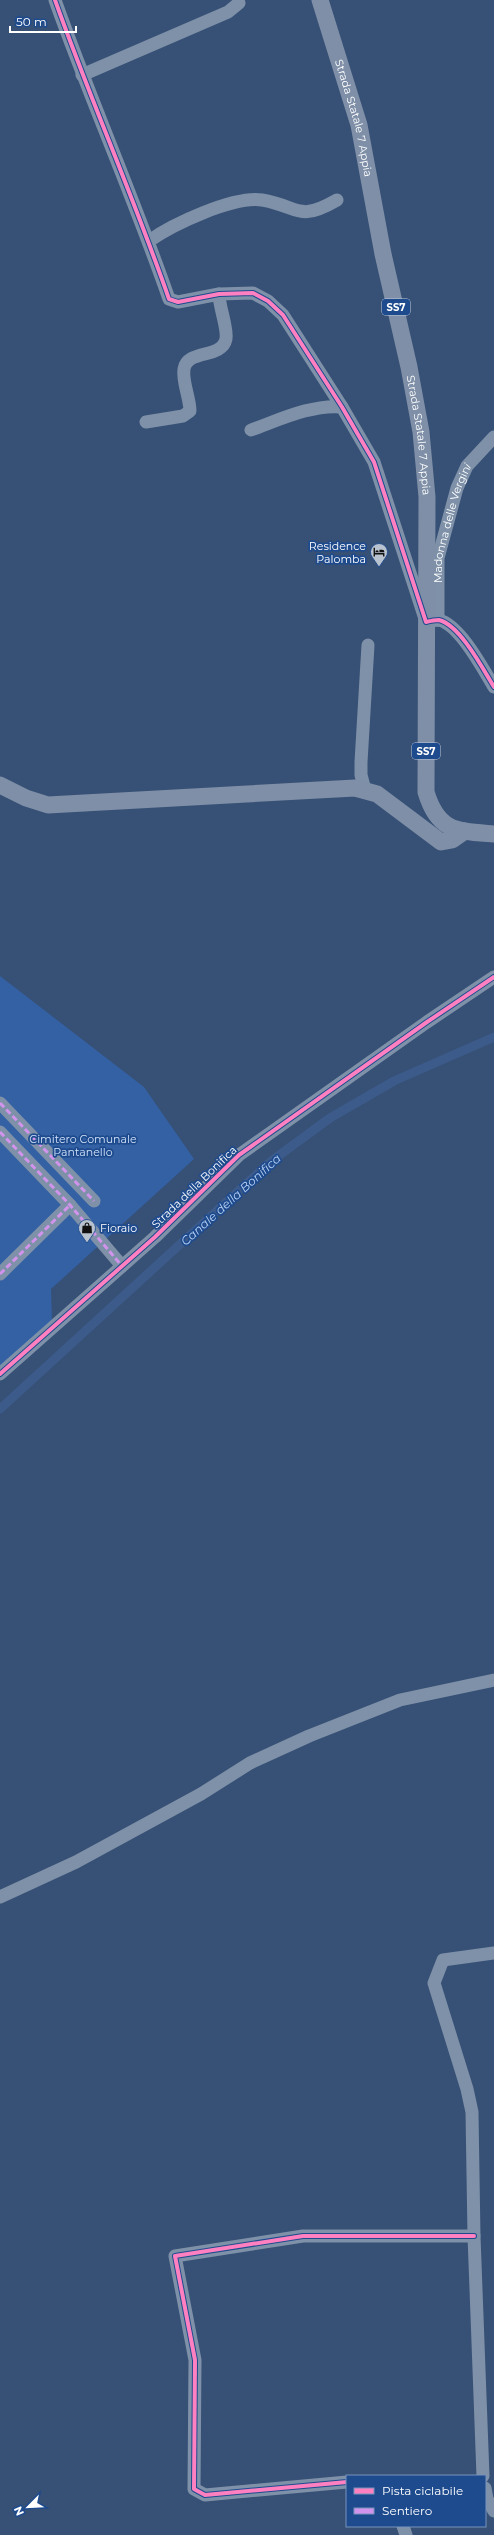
<svg xmlns="http://www.w3.org/2000/svg" width="494" height="2535" viewBox="0 0 494 2535" font-family="Montserrat,sans-serif">
<style>
.green{fill:#3361a4}
.lines{fill:none;stroke-linecap:round;stroke-linejoin:round}
.canal{stroke:#3c5b8b;stroke-width:9}
.minor{stroke:#7e91a8;stroke-width:13}
.major{stroke:#7e8fa7;stroke-width:17}
.quiet{stroke:#d193ec;stroke-width:3;stroke-dasharray:6 3;stroke-linecap:butt}
.cycleway-casing{stroke:#1e4b8e;stroke-width:6}
.cycleway{stroke:#ff80c0;stroke-width:4}
.labels{text-anchor:middle;stroke-width:3.5;stroke-linejoin:round;paint-order:stroke}
.shield{fill:#1e4b8e;stroke:#bcc9dd;stroke-width:1}
.shield-label{font-size:10px;font-weight:bold;fill:#fff}
.street-label{font-size:11px;fill:#fff;stroke:#1e4b8e}
.poi-label{font-size:11px;fill:#fff;stroke:#1e4b8e;text-anchor:end}
.park-label{font-size:11px;fill:#d2e2f9;stroke:#1e4b8e}
.water-label{font-size:12px;font-style:italic;fill:#b8d1f4;stroke:#1e4b8e}
</style>
<rect width="100%" height="100%" fill="#375075"/>
<!-- green -->
<polygon class="green" points="0,976 144,1087 194,1159 51,1289 52,1322 0,1367"/>
<g class="lines">
<!-- canal -->
<polyline class="canal" points="0,1409 270,1162 330,1118 394,1081 494,1037"/>
<!-- minor -->
<g class="minor">
<path d="M55,0C91,101 134,198 169,299L178,302L219,294L253,293L268,301L283,315L342,407L374,462L426,622C430,621 435,620 439,620C460,625 483,669 494,687"/>
<polyline points="82,75 228,12 239,3"/>
<path d="M149,241C173,224 233,196 262,200C299,206 297,223 337,200"/>
<path d="M146,422L183,416L190,411C190,398 182,382 184,369C187,349 222,359 226,339C228,328 219,307 219,294"/>
<path d="M251,430C279,420 312,404 342,407"/>
<path id="s1" d="M438,620V558L457,488L467,466L494,437"/>
<polyline points="365,790 361,775 361,762 368,645"/>
<polyline points="0,1103 94,1201"/>
<polyline points="0,1132 70,1205 122,1266"/>
<polyline points="0,1274 70,1205"/>
<polyline points="0,1374 155,1237 239,1155 427,1022 494,977"/>
<polyline points="0,1897 76,1862 201,1794 250,1763 309,1736 400,1700 494,1680"/>
<polyline points="483,2476 474,2236 472,2112 467,2089 434,1983 443,1960 494,1953"/>
<polyline points="347,2482 205,2495 194,2489 195,2360 175,2256 303,2236 474,2236"/>
<polyline points="485,2488 487,2499 494,2511"/>
<polyline points="403,2526 406,2535"/>
</g>
<!-- major -->
<g class="major">
<path id="s2" d="M320,0L359,125L383,254L409,367L421,432L427,497L426,792C438,832 457,831 494,834"/>
<polyline points="0,785 26,798 48,805 355,788 377,794 441,842 452,840 465,831"/>
</g>
<!-- quiet -->
<g class="quiet">
<polyline points="0,1103 94,1201"/>
<polyline points="0,1132 70,1205 122,1266"/>
<polyline points="0,1274 70,1205"/>
</g>
<defs>
<g id="cycleway">
<path d="M55,0C91,101 134,198 169,299L178,302L219,294L253,293L268,301L283,315L342,407L374,462L426,622C430,621 435,620 439,620C460,625 483,669 494,687"/>
<polyline points="0,1374 155,1237 239,1155 427,1022 494,977"/>
<polyline points="347,2482 205,2495 194,2489 195,2360 175,2256 303,2236 474,2236"/>
</g>
</defs>
<!-- cycleway casing -->
<use href="#cycleway" class="cycleway-casing"/>
<!-- cycleway -->
<use href="#cycleway" class="cycleway"/>
</g>
<!-- icons -->
<defs>
<symbol id="hotel-pin" viewBox="-11 -11 22 30"><path d="M0 17L-7.5 6A9.5 9.5 0 1 1 7.5 6Z" fill="#b9c2cf" stroke="#1e4b8e"/><path d="M-6-4.5h1.5V1H6V5H4.5V3h-9V5H-6ZM-4 0a1.8 1.8 0 1 1 3.6 0ZM.5 0V-2.5h3Q6-2.5 6 0Z" fill="#111"/></symbol>
<symbol id="shop-pin" viewBox="-11 -11 22 30"><path d="M0 17L-7.5 6A9.5 9.5 0 1 1 7.5 6Z" fill="#b9c2cf" stroke="#1e4b8e"/><path d="M-5-2.5h2.3a2.7 3.5 0 0 1 5.4 0H5L5.5 6h-11ZM-1.5-2.5h3a1.5 2.3 0 0 0-3 0Z" fill="#111"/></symbol>
</defs>
<g fill-rule="evenodd">
<use href="#hotel-pin" x="369" y="542" width="20" height="27"/>
<use href="#shop-pin" x="77" y="1218" width="20" height="27"/>
</g>
<g class="labels">
<!-- shield labels -->
<g class="shield">
<rect x="382" y="299" width="28" height="16" rx="3"/>
<rect x="412" y="743" width="28" height="16" rx="3"/>
</g>
<g class="shield-label">
<text x="396" y="311">SS7</text>
<text x="426" y="755">SS7</text>
</g>
<!-- street labels -->
<g class="street-label">
<text dy="4" stroke="none"><textPath href="#s2" startOffset="123">Strada Statale 7 Appia</textPath></text>
<text dy="4" stroke="none"><textPath href="#s2" startOffset="447">Strada Statale 7 Appia</textPath></text>
<text dy="4" stroke="none"><textPath href="#s1" startOffset="99">Madonna delle Vergini</textPath></text>
<text transform="translate(194 1187) rotate(-44)" y="4">Strada della Bonifica</text>
</g>
<!-- poi labels -->
<g class="poi-label">
<text x="366" y="550">Residence<tspan x="366" dy="13">Palomba</tspan></text>
<text x="100" y="1232" text-anchor="start">Fioraio</text>
</g>
<!-- park labels -->
<g class="park-label">
<text x="83" y="1143">Cimitero Comunale<tspan x="83" dy="13">Pantanello</tspan></text>
</g>
<!-- water labels -->
<g class="water-label">
<text transform="translate(231 1200) rotate(-42)" y="4">Canale della Bonifica</text>
</g>
</g>
<!-- legend -->
<rect x="346" y="2475" width="140" height="52" fill="#1e4b8e" stroke="#7893bb"/>
<rect x="354" y="2488" width="20" height="6" fill="#ff80c0" stroke="#7893bb"/>
<text x="382" y="2495" font-size="12" fill="#ffffff">Pista ciclabile</text>
<rect x="354" y="2508" width="20" height="6" fill="#d193ec" stroke="#7893bb"/>
<text x="382" y="2515" font-size="12" fill="#ffffff">Sentiero</text>
<!-- north arrow -->
<g transform="translate(28 2507) rotate(246)" stroke="#1e4b8e" stroke-width="3" paint-order="stroke">
<path d="M0-3L7 15L0 10L-7 15Z" fill="#ffffff"/>
<text y="-6" font-size="11" font-weight="bold" text-anchor="middle" fill="#ffffff">N</text>
</g>
<!-- scale -->
<path d="M10 26v6h66v-6" fill="none" stroke="#ffffff" stroke-width="2"/>
<text x="16" y="26" font-size="12" fill="#ffffff" stroke="#1e4b8e" stroke-width="3" paint-order="stroke">50 m</text>
</svg>
